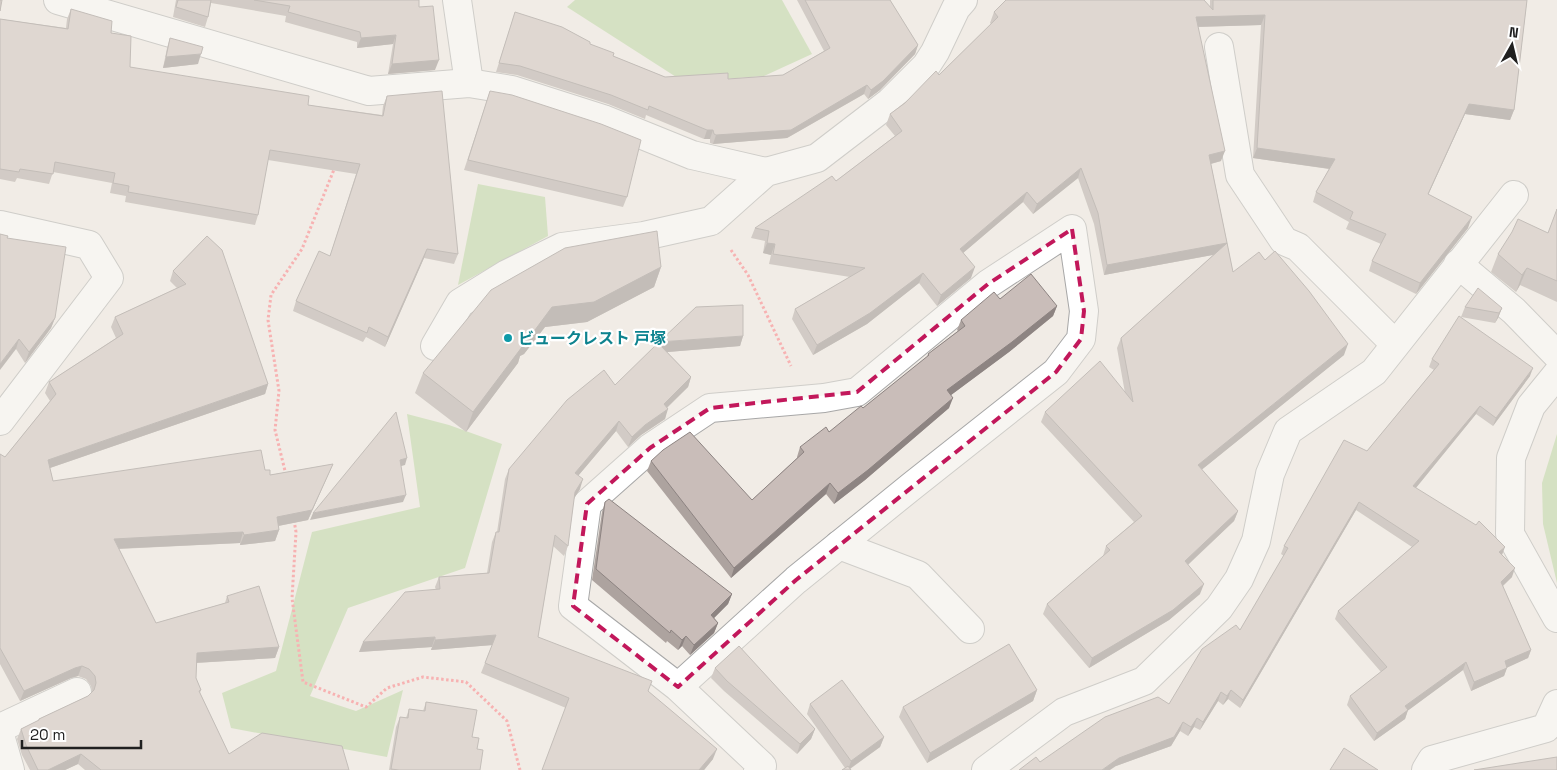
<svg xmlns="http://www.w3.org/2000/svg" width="1557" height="770" viewBox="0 0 1557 770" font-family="'Space Grotesk','Noto Sans JP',sans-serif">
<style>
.forest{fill:#b4d399}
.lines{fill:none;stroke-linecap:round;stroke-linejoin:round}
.minor-casing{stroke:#a7a7a7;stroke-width:30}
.path{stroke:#ff6a74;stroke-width:3;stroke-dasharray:2.5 2.5;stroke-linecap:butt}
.minor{stroke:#fff;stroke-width:28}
.wall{fill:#ada39f}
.shaded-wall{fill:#8d8482}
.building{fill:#c9bdb9;stroke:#8d8482}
.marked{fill:none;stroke:#c2185b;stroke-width:4;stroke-dasharray:10 6;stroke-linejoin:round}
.culture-dot{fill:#0f9aa8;stroke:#fff;stroke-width:2}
.labels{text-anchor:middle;stroke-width:4.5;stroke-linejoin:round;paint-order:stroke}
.culture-label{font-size:16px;font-weight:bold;fill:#0d838f;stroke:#fff;text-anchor:start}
</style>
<rect width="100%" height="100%" fill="#f1ece6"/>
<!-- forest -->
<g class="forest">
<polygon points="575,0 782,0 812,54 764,76 684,82 567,7"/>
<polygon points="478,184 545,197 548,236 458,285"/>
<polygon points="407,414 449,425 502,444 465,568 348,608 310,696 356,711 403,690 387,757 231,728 222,693 276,671 312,532 420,507"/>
<polygon points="1557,434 1557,583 1543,524 1542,483"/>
</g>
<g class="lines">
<defs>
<g id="minor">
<polyline points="58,0 369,91 469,83 512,90 603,119 692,155 766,172"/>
<polyline points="457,0 469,83"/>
<polyline points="1219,47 1240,175 1284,241 1298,247 1395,344"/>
<polyline points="0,225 89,245 109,278 0,421"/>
<polyline points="1458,264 1514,311 1557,355"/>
<polyline points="435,346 460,303 507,274 562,247 644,236 711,221 766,172 817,158 890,102 926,66 935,52 956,8 963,0"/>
<polyline points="1557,374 1531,406 1511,458 1510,534 1557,618"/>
<polyline points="839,545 918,575 970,629"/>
<polyline points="678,687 796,580 912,486 1056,372 1081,339 1084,311 1072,229 988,284 857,392 824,398 710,408 650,448 587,504 573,606 678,687 762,766 758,770"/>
<polyline points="0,728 77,692"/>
<polyline points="0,735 10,770"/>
<polyline points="986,770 1064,712 1144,681 1219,608 1239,579 1256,541 1270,474 1288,431 1374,372 1514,195"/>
<polyline points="1426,770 1432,760 1546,728 1557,704"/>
</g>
</defs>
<!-- minor casing -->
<use href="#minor" class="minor-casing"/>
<!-- path -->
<g class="path">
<polyline points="731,250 748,275 791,366"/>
<polyline points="286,475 275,430 279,391 268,320 271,295 302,249 335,167"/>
<polyline points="294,520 296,532 292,598 303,682 366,707 387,688 423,677 466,682 507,721 520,770"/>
</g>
<!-- minor -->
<use href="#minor" class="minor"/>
</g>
<!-- wall -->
<g class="wall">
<polygon points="176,0 419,0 419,7 435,70 388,74 393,44 357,48 357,42 285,22 286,16 211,3 208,17 205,27 173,17"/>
<polygon points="797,0 890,0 918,45 915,54 880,90 868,99 864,94 787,138 713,144 710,143 710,139 704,139 646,115 645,119 608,104 517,75 496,72 515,12 590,44 613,56 665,77 728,79 783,75 824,51"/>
<polygon points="1210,0 1527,0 1514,110 1510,120 1465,114 1428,194 1468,228 1416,294 1369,271 1372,261 1381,244 1346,229 1349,222 1313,202 1316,192 1329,169 1253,158 1261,25 1198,27 1221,161 1211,164 1233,272 1344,355 1201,470 1238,511 1234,521 1188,565 1200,594 1169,620 1089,668 1043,614 1047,604 1103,556 1106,546 1134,522 1041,422 1045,412 1125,393 1117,348 1121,338 1213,255 1104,275 1094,224 1078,178 1033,214 1023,202 963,253 971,278 937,306 919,283 867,324 813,355 792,319 795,309 850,277 769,264 771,255 763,253 765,241 751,238 755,228 836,181 895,136 886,125 890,114 939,75 991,24 990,23 994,12 1210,6"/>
<polygon points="71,9 111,33 130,67 308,105 382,115 383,106 387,96 458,254 454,264 424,258 385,347 366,337 363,342 293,311 296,301 330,256 356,174 268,160 258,215 255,225 125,202 126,196 110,193 112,183 53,172 49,184 17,178 15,182 0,179 0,19 66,28 67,19"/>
<polygon points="170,38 198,64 163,68 167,48"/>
<polygon points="490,91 627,197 623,207 464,170"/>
<polygon points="1557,209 1557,302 1520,285 1516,292 1491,272 1498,254 1548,233"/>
<polygon points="207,236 268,384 265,394 50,468 53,481 265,470 270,475 333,464 308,520 278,526 279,530 275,541 240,545 240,543 119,549 156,623 225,603 227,596 279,647 275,658 196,663 196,678 201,690 200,693 229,754 349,770 85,770 78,764 65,770 30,770 22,755 17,739 21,729 38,721 39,719 88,696 92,692 91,686 86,679 78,676 71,678 20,701 0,664 0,454 5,457 50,401 45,393 49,382 116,338 111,327 115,317 177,288 170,281 173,271"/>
<polygon points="7,238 55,318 51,328 25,363 16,349"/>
<polygon points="661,267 654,287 587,322 545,327 524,354 520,356 518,363 466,432 415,393 423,373"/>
<polygon points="1000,299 1057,306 1053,316 1009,352 951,395 949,408 865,480 834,504 826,494 731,578 647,471 651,461 752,500 797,458 797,457 800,447 829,432 863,408 927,357 928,354 958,331 957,330 961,320"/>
<polygon points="1465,307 1502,308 1498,318 1495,323 1461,317"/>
<polygon points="743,336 740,346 667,352 691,377 688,387 667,408 665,419 641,435 628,447 616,431 578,476 580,489 574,498 568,546 564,556 553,546 538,637 648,691 713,759 704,770 542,770 566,708 481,673 492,645 431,650 432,647 359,652 436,590 435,587 439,577 487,573 492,542 496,532 497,532 505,479 509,469 615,385 659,344"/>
<polygon points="1432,359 1530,376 1493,426 1476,414 1416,488 1502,555 1512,577 1503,586 1531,650 1528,658 1507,667 1504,676 1471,691 1463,670 1408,710 1405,719 1374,741 1347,705 1350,696 1381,672 1335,619 1338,611 1412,547 1356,510 1240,708 1228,699 1223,705 1218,701 1200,730 1194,727 1188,736 1180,731 1171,746 1116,766 1040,762 1169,704 1240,630 1284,556 1281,554 1284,546 1367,451 1434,370 1429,367"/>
<polygon points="605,502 732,594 728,604 714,618 718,623 714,633 690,655 682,646 678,650 667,641 666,643 592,580 602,512"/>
<polygon points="715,668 815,729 811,739 797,754 724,691 711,678"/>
<polygon points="1037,690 1033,701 927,763 899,717 903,707"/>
<polygon points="426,702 472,737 477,749 480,770 389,770 396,727 400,717 406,718 409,709 423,711"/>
<polygon points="810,704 884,737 880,747 850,769 845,768 807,714"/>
</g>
<!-- shaded-wall -->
<g class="shaded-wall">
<polygon points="1265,15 1261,25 1193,27 1196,17"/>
<polygon points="396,35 393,44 357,48 361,38"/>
<polygon points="918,45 915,54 880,90 868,99 871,90"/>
<polygon points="201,54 198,64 163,68 166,57"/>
<polygon points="439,60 435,70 388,74 392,64"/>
<polygon points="867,85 864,94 787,138 713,144 716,135"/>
<polygon points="1469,104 1514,110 1510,120 1465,114 1424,204 1428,194"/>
<polygon points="707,130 713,130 710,139 704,139"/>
<polygon points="1257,148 1335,159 1331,169 1253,158"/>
<polygon points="1225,151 1221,161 1206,165 1209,155"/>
<polygon points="1081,168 1078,178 1033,214 1037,204"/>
<polygon points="1027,192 1023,202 956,259 960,249"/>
<polygon points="1472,217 1468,228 1416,294 1420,283"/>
<polygon points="767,243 775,244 771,255 763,253"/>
<polygon points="1227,243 1223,253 1104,275 1107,265"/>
<polygon points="427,249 424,258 385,347 388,337"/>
<polygon points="661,267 654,287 587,322 545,327 524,354 520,356 518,363 466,432 473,412 522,339 552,307"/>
<polygon points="975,267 971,278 937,306 941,295"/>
<polygon points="1527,268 1520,285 1516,292 1522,275"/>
<polygon points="923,273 919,283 867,324 813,355 817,345"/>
<polygon points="1057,306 1053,316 1009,352 943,401 947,390"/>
<polygon points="1502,308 1498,318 1495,323 1499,313"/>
<polygon points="55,318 51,328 25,363 29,352"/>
<polygon points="743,336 740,346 656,353 659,342"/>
<polygon points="19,339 16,349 0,370 0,364"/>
<polygon points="1348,344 1344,355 1194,476 1198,465"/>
<polygon points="1533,368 1530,376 1493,426 1496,418"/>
<polygon points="691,377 688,387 660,414 664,404"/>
<polygon points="268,384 265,394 44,470 48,460"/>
<polygon points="953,398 949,408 865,480 834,504 838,493"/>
<polygon points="1480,406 1476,414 1410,495 1413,486"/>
<polygon points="668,409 665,419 641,435 628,447 632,437 645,425"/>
<polygon points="619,421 616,431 572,483 575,473"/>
<polygon points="407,458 405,465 398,467 400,460"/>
<polygon points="333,464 308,520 273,527 277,517"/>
<polygon points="583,479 580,489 572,502 575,492"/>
<polygon points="830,483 826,494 731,578 734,568"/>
<polygon points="406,495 403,502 310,520 313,513"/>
<polygon points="1359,502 1356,510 1240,708 1243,700"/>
<polygon points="1238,511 1234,521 1181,571 1185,561"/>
<polygon points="279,530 275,541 240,545 244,535"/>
<polygon points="243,532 240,543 111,549 114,539"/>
<polygon points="1505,547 1502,555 1499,552"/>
<polygon points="1515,568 1512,577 1498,590 1501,582"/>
<polygon points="1204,584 1200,594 1169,620 1089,668 1092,658"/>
<polygon points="732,594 728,604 707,625 711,615"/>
<polygon points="718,623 714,633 690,655 694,645"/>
<polygon points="496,635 493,645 431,650 435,640"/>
<polygon points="686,636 682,646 678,650 682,640"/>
<polygon points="435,637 432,647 359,652 363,642"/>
<polygon points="279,647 275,658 193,663 197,653"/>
<polygon points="1531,650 1528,658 1502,670 1505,661"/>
<polygon points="1466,662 1463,670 1402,715 1405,706"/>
<polygon points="82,666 78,676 71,678 20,701 24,691 75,668"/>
<polygon points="1507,668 1504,676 1471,691 1474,682"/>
<polygon points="1037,690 1033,701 927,763 930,753"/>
<polygon points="1231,690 1228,699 1223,705 1227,696"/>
<polygon points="1221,692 1218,701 1200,730 1203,722"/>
<polygon points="1408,710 1405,719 1374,741 1377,733"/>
<polygon points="1197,718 1194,727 1188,736 1191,727"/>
<polygon points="1183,722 1180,731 1171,746 1116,766 1110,770 1102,770 1119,758"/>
<polygon points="815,729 811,739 797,754 800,744"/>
<polygon points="884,737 880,747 848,770 851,761"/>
<polygon points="717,749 713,759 704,770 699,770"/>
<polygon points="81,754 78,764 65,770 48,770"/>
</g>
<!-- building -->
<g class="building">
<polygon points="0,0 2,0 0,11"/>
<polygon points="178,0 211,0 208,17 176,7"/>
<polygon points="254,0 419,0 419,7 433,6 439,60 392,64 396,35 361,38 360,32 288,12 290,6"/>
<polygon points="805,0 890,0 918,45 883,81 871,90 867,85 791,130 716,135 714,134 713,130 707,130 649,106 648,110 611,95 520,66 499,63 515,12 562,27 590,42 590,44 614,53 613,56 665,77 728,73 728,79 783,75 830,48"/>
<polygon points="1006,0 1204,0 1213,10 1213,0 1527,0 1514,110 1469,104 1428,194 1472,217 1420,283 1372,261 1386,234 1350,219 1353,212 1316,192 1335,159 1257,148 1265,15 1196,17 1225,151 1209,155 1233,272 1259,252 1265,260 1275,251 1309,291 1348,344 1198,465 1238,511 1185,561 1204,584 1173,610 1092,658 1047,604 1110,550 1106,546 1142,516 1045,412 1100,361 1133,402 1121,338 1227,243 1107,265 1098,213 1081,168 1037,204 1027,192 960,249 975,267 941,295 923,273 870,313 817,345 795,309 865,268 773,254 775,244 767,243 769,231 755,228 832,176 836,181 902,131 890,114 905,103 936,71 939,75 998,17 994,12"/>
<polygon points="71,9 112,21 111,33 131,36 130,67 309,96 308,105 383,116 387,96 442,91 458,254 427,249 388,337 369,327 367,333 296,301 319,251 330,256 360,164 270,150 258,215 128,192 129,186 113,183 115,173 55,162 53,174 20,169 19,172 0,169 0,19 68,29"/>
<polygon points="170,38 203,47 201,54 166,57"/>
<polygon points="490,91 512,95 601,124 641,140 627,197 468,160"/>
<polygon points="1557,209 1557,281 1527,268 1522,275 1498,254 1512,232 1518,219 1548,233"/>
<polygon points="657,231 661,267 594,302 552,307 532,334 522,339 525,343 473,412 423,373 491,290 565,248"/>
<polygon points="0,234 8,236 7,238 66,247 55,318 29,352 19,339 0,364"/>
<polygon points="207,236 222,250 268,384 48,460 53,481 261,450 265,470 270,470 270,475 333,464 312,510 277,517 279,530 244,535 243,532 114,539 156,623 229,602 227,596 259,586 279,647 197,653 196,678 201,690 199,691 229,754 262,733 342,746 349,770 101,770 81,754 48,770 38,770 26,745 21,729 39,720 39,719 88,696 94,690 96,683 95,676 89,669 82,666 75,668 24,691 0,648 0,454 5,457 56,394 49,382 123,334 115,317 186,284 173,271"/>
<polygon points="1031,274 1057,306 1012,342 947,390 953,398 868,470 838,493 830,483 734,568 651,461 663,450 690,432 752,500 804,452 800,447 826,427 829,432 861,406 863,408 929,355 928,354 965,326 961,320 994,292 1000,299"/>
<polygon points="1478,288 1502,308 1499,313 1465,307"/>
<polygon points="743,305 743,336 659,342 696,307"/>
<polygon points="1459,316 1533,368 1496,418 1480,406 1413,486 1476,525 1479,521 1505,547 1499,552 1515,568 1501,582 1531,650 1505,661 1507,668 1474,682 1466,662 1405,706 1408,710 1377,733 1350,696 1387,667 1338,611 1419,541 1359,502 1243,700 1231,690 1227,696 1221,692 1203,722 1197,718 1191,727 1183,722 1174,737 1119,758 1102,770 1019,770 1036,757 1040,762 1105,717 1158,697 1169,704 1202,649 1236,625 1240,630 1288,548 1284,546 1344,440 1367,451 1439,364 1432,359"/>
<polygon points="658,343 691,377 664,404 668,409 645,425 632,437 619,421 575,473 583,479 575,492 568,546 555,535 538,637 652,681 648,691 717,749 699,770 542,770 569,698 485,663 496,635 435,640 435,637 363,642 405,592 440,589 439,577 489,573 496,532 499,532 509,469 567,400 604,370 615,385"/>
<polygon points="396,412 407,458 400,460 406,495 313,513"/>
<polygon points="609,499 732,594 711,615 718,623 694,645 686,636 682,640 671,630 670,633 596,569 605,502"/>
<polygon points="1009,644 1037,690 930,753 903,707"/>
<polygon points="739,646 815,729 800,744 727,681 715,668"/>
<polygon points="842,680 884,737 851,761 810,704"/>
<polygon points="426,702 477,710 472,737 479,738 477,749 483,750 480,770 399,770 391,769 400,717 408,718 409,709 425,711"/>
<polygon points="1344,748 1378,770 1330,770"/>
<polygon points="1557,757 1557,770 1474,770"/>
<polygon points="848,766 851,770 842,770"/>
</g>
<!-- marked area -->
<path d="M0 0H1557V770H0ZM1072,229L1084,311L1081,339L1056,372L796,580L678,687L573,606L587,504L650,448L710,408L857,392L988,284Z" fill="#f1ece6" fill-opacity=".55" fill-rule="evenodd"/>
<path class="marked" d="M1072,229L1084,311L1081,339L1056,372L796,580L678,687L573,606L587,504L650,448L710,408L857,392L988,284Z"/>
<!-- markers -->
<circle class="culture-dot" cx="508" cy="338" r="5"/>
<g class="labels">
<!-- culture labels -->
<g class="culture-label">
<text x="518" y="344">ビュークレスト 戸塚</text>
</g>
</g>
<!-- north arrow -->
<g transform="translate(1512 45) rotate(8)" stroke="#ffffff" stroke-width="4" paint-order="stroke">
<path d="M0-4L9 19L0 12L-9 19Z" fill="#202020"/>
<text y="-8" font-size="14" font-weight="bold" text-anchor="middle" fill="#202020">N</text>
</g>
<!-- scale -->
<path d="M22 740v8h119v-8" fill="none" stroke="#202020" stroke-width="2.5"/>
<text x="30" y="740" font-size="15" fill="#202020" stroke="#ffffff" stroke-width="4" paint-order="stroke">20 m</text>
</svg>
